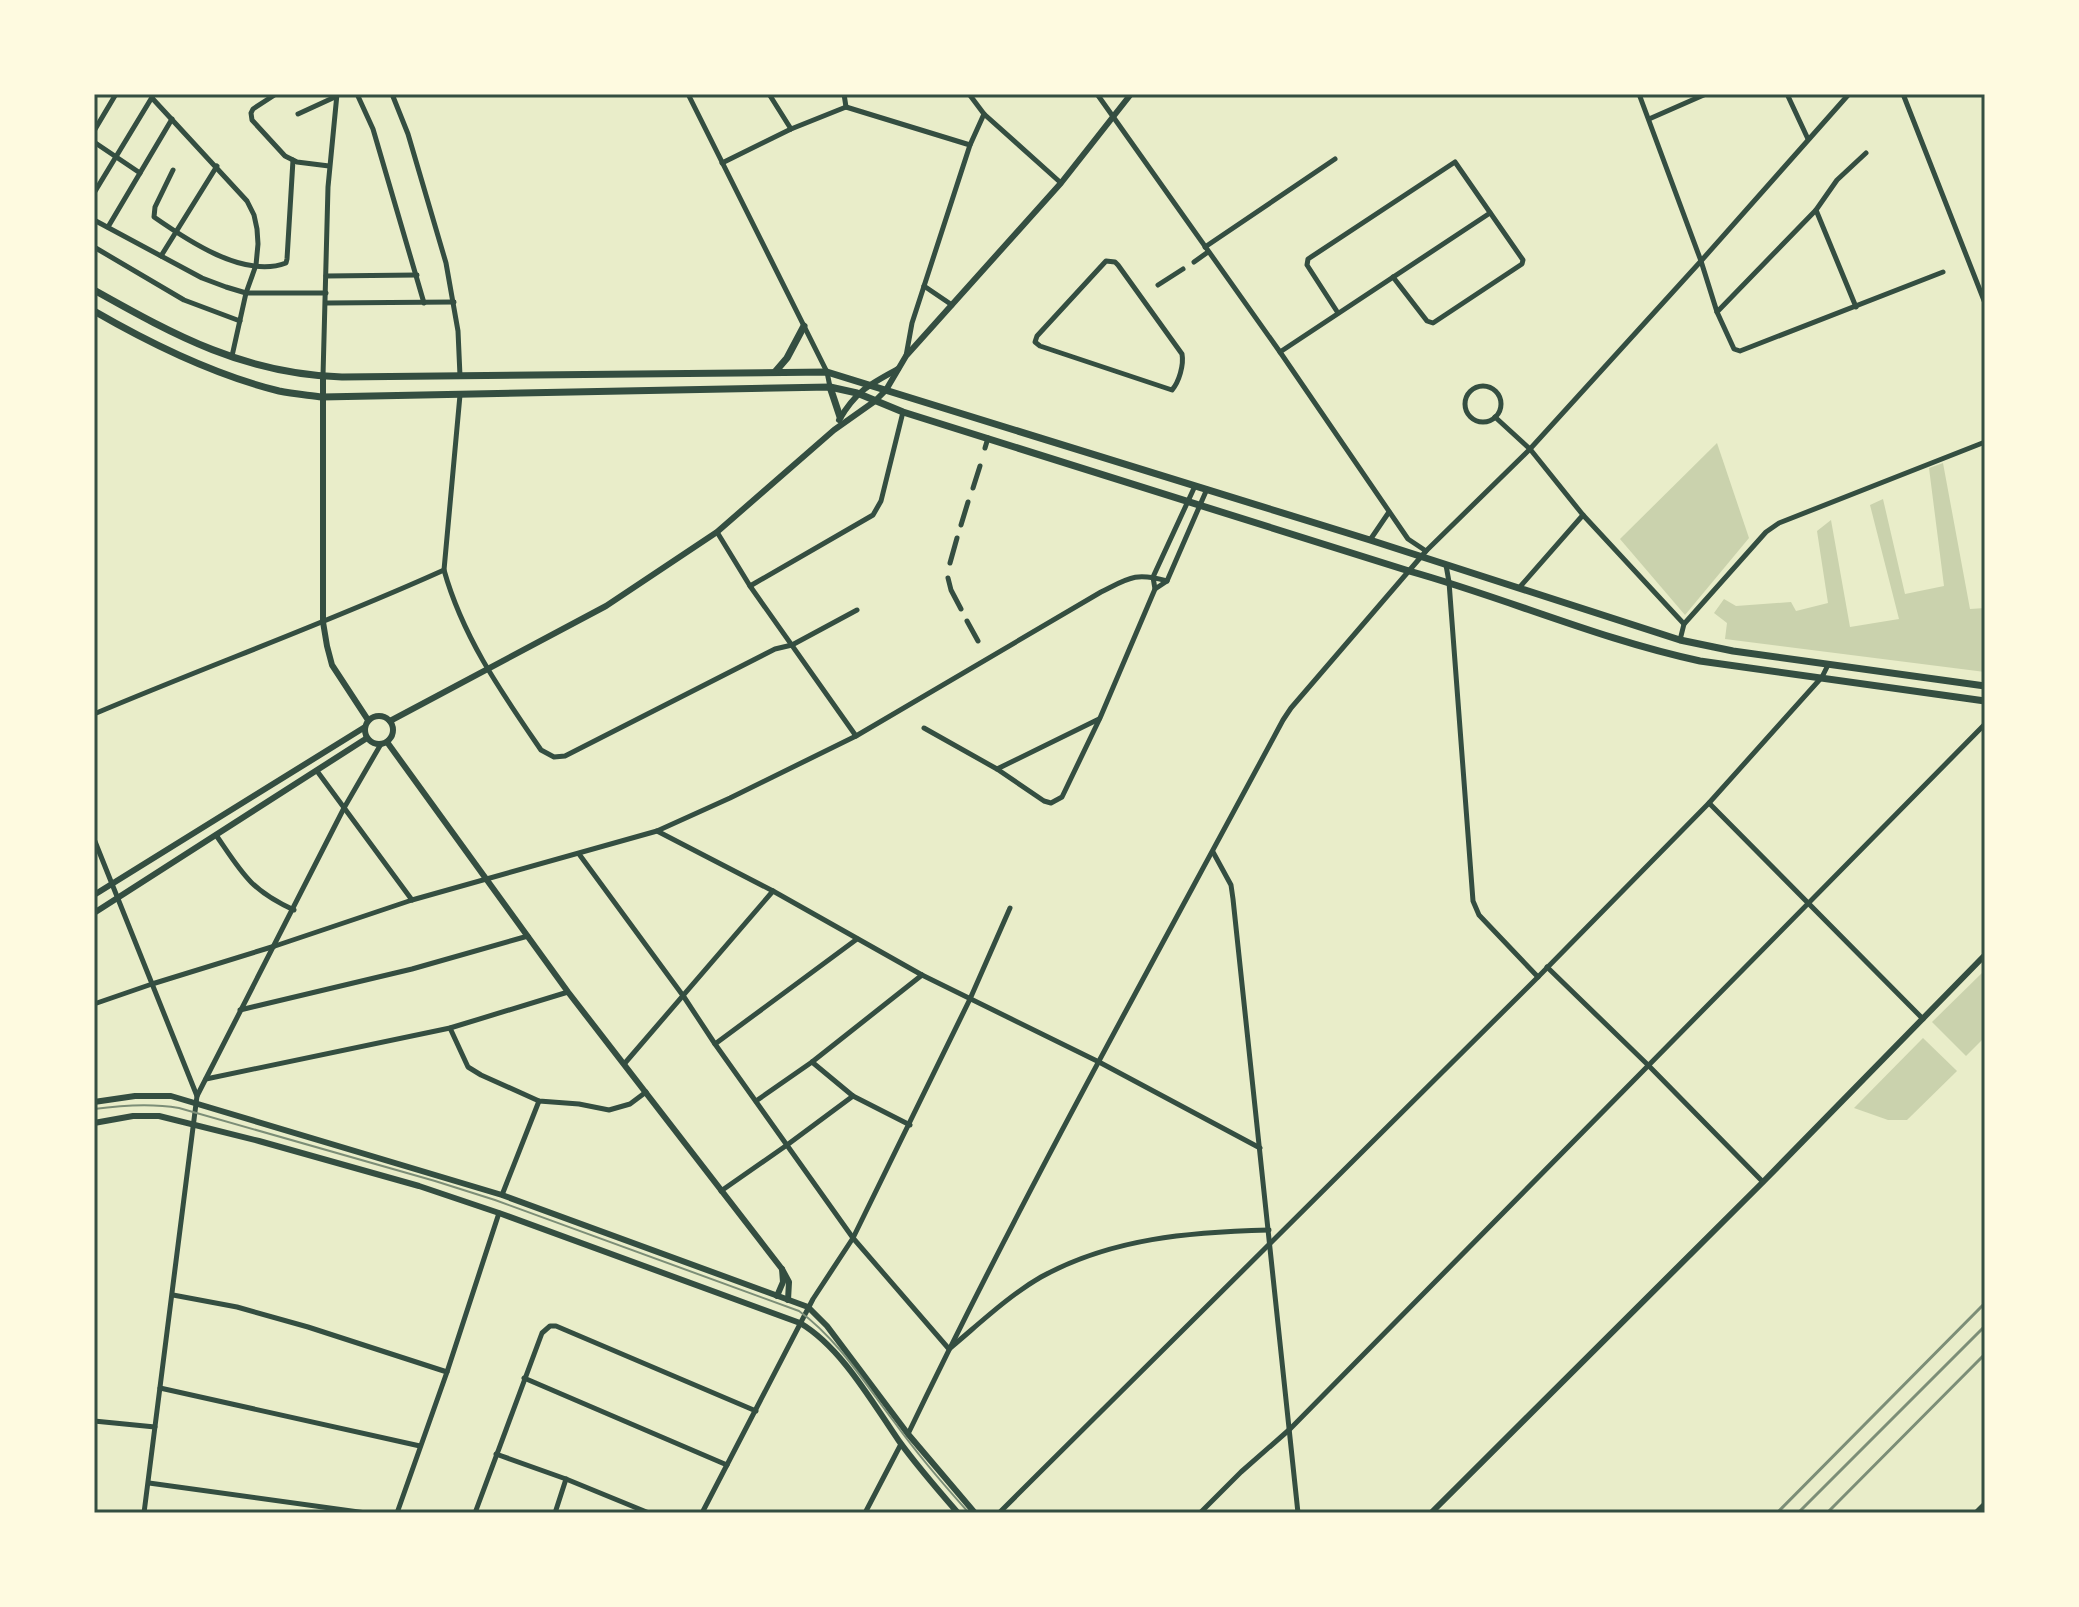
<svg xmlns="http://www.w3.org/2000/svg" width="2079" height="1607" viewBox="0 0 2079 1607" font-family="Lato,sans-serif">
<style>
.green{fill:#cad2ad}
.lines{fill:none;stroke-linecap:round;stroke-linejoin:round}
.minor{stroke:#344e41;stroke-width:5}
.tertiary{stroke:#344e41;stroke-width:6}
.secondary{stroke:#344e41;stroke-width:7}
.primary{stroke:#344e41;stroke-width:7}
.tram{stroke:#7c8e77;stroke-width:2}
.rail{stroke:#7c8e77;stroke-width:3}
.neatline{fill:none;stroke:#344e41;stroke-width:3}
</style>
<rect width="100%" height="100%" fill="#e9edc9"/>
<!-- green -->
<g class="green">
<polygon points="1717,443 1749,538 1685,615 1620,539"/>
<polygon points="1943,463 1970,609 1985,608 1985,672 1725,639 1727,623 1714,613 1724,599 1736,606 1791,602 1796,611 1828,603 1817,531 1831,520 1850,627 1899,619 1870,505 1883,499 1905,594 1944,586 1929,468"/>
<polygon points="1984,971 1985,1037 1966,1056 1932,1022"/>
<polygon points="1923,1038 1957,1071 1907,1120 1888,1120 1854,1108"/>
</g>
<g class="lines">
<!-- minor -->
<g class="minor">
<polyline points="276,94 253,109 251,113 252,120 285,156 297,162 329,166"/>
<polyline points="357,94 373,129 424,303"/>
<polyline points="392,94 408,134 446,263 458,331 460,376"/>
<polyline points="688,94 827,372 830,387"/>
<polyline points="769,94 791,129"/>
<polyline points="844,94 846,107"/>
<polyline points="969,94 984,114 1061,183"/>
<polyline points="1639,94 1701,261 1717,312 1734,349 1740,351 1943,272"/>
<polyline points="1787,94 1808,139"/>
<polyline points="1903,94 1985,303"/>
<polyline points="152,98 247,201 254,215 257,229 258,244 256,265 246,293 232,356"/>
<polyline points="846,107 970,145"/>
<polyline points="298,114 335,97"/>
<polyline points="1649,119 1706,94"/>
<polyline points="94,131 116,94"/>
<polyline points="94,142 140,173"/>
<polyline points="722,163 791,129 846,107"/>
<path d="M173,170L155,207L154,217C187,240 244,279 286,263L287,259L293,160"/>
<polyline points="94,193 154,94"/>
<polyline points="1816,210 1856,307"/>
<polyline points="94,220 202,278 226,287 246,293 326,293"/>
<polyline points="108,227 172,119"/>
<polyline points="94,247 184,300 240,321"/>
<polyline points="1205,247 1335,159"/>
<polyline points="161,256 217,166"/>
<path d="M1106,261L1115,262L1118,265L1182,354C1184,365 1179,382 1172,390L1040,346L1035,342L1037,336Z"/>
<polyline points="1194,262 1208,252"/>
<polyline points="326,276 417,275"/>
<polyline points="1158,285 1183,269"/>
<polyline points="924,286 952,305"/>
<polyline points="327,303 454,302"/>
<polyline points="1717,312 1816,210 1837,180 1866,153"/>
<polyline points="1338,313 1307,265 1308,259 1455,162 1523,260 1522,264 1433,323 1427,321 1393,277"/>
<polyline points="1280,352 1490,213"/>
<polyline points="906,356 912,323 970,145 984,114"/>
<polyline points="323,376 328,187 337,94"/>
<circle cx="1483" cy="404" r="18"/>
<path d="M460,395L444,570C463,638 502,693 541,750L554,757L565,756L775,649L792,645L857,610"/>
<polyline points="1495,417 1530,449 1583,515 1684,624"/>
<polyline points="985,448 988,438"/>
<polyline points="973,488 980,466"/>
<polyline points="961,525 968,502"/>
<polyline points="717,532 750,586 856,736"/>
<polyline points="1370,540 1389,512"/>
<polyline points="1426,551 1530,449 1701,261 1849,94"/>
<polyline points="950,563 957,538"/>
<polyline points="1446,565 1449,582 1473,901 1479,915 1538,977"/>
<polyline points="948,578 951,590 961,609"/>
<polyline points="750,586 873,515 881,501 903,412"/>
<polyline points="1519,588 1583,515"/>
<polyline points="1155,589 1153,577 1195,486"/>
<polyline points="967,621 978,641"/>
<polyline points="1680,640 1684,624 1766,532 1779,523 1985,442"/>
<path d="M94,714C210,665 329,622 444,570"/>
<polyline points="924,728 997,769 1044,801 1051,803 1062,797 1100,718 1155,589 1167,581 1207,489"/>
<polyline points="997,769 1099,719"/>
<polyline points="317,771 412,900"/>
<polyline points="1709,803 1923,1019"/>
<polyline points="657,831 773,891 922,975 1099,1062 1260,1148"/>
<path d="M216,835C242,873 250,890 294,910"/>
<polyline points="94,839 197,1096"/>
<polyline points="1213,852 1231,885 1233,899 1298,1513"/>
<path d="M579,854L684,997L715,1044L853,1238L949,1349C978,1325 1008,1296 1041,1277C1112,1238 1190,1232 1269,1230"/>
<polyline points="1547,967 1648,1065 1763,1182"/>
<path d="M94,1004L152,984L275,946L412,900L657,831L730,798L856,736L1101,592C1129,578 1135,572 1167,581"/>
<polyline points="240,1010 412,969 528,936"/>
<polyline points="450,1028 468,1067 481,1075 539,1101 579,1104 609,1110 630,1104 646,1092"/>
<polyline points="715,1044 857,939"/>
<polyline points="812,1062 853,1096 910,1125"/>
<polyline points="625,1063 773,891"/>
<polyline points="206,1079 450,1028 568,992"/>
<polyline points="756,1101 812,1062 922,975"/>
<polyline points="721,1191 787,1145 853,1096"/>
<polyline points="502,1195 539,1101"/>
<polyline points="173,1295 237,1307 308,1327 447,1372"/>
<polyline points="524,1378 727,1465"/>
<polyline points="160,1388 420,1446"/>
<polyline points="94,1421 155,1427"/>
<path d="M908,1434C1024,1192 1156,957 1283,720L1291,708L1426,551L1408,539L1280,352L1097,94"/>
<polyline points="496,1454 566,1479 649,1513"/>
<polyline points="149,1483 366,1513"/>
<polyline points="144,1513 197,1096 344,808 381,744"/>
<polyline points="397,1513 447,1372 499,1213"/>
<polyline points="475,1513 542,1333 550,1326 556,1326 756,1411"/>
<polyline points="555,1513 566,1479"/>
<polyline points="702,1513 813,1299 853,1238 970,999 1010,908"/>
<polyline points="865,1513 901,1444"/>
<polyline points="999,1513 1538,977 1709,803 1822,677 1828,665"/>
<polyline points="1200,1513 1241,1472 1290,1429 1985,724"/>
</g>
<!-- tertiary -->
<g class="tertiary">
<polyline points="323,376 323,622 327,646 332,665 368,720"/>
<path d="M839,420C856,391 870,384 898,369"/>
<circle cx="379" cy="730" r="14"/>
<polyline points="390,721 606,606 717,532 834,430 875,401 886,390 906,356 1061,183 1131,94"/>
<polyline points="387,742 568,992 782,1269 789,1282 788,1300"/>
<polyline points="94,895 365,727"/>
<polyline points="94,913 367,738"/>
<polyline points="94,1102 135,1096 171,1096 502,1195 808,1307 827,1326 908,1434 975,1513"/>
<path d="M94,1123L133,1116H159L259,1141L419,1186L499,1213L800,1323C841,1347 872,1402 899,1441C917,1466 938,1490 958,1513"/>
<polyline points="777,1296 783,1282 782,1269"/>
<polyline points="1431,1513 1763,1182 1985,955"/>
</g>
<!-- secondary -->
<polyline class="secondary" points="1977,1513 1985,1505"/>
<!-- primary -->
<g class="primary">
<path d="M94,290C176,336 245,374 342,377L827,372L1370,540L1680,640L1733,651L1985,686"/>
<path d="M94,311C151,344 214,375 279,391C293,394 308,395 322,397L830,387L857,393L903,412L1409,571C1506,598 1601,640 1700,661L1985,701"/>
<polyline points="775,372 787,358 804,326"/>
<polyline points="830,387 840,417"/>
</g>
<!-- tram -->
<path class="tram" d="M94,1109C123,1105 151,1103 179,1108L435,1181L495,1200L799,1311C839,1340 865,1384 895,1423C918,1455 943,1484 969,1513"/>
<!-- rail -->
<g class="rail">
<polyline points="1777,1513 1985,1303"/>
<polyline points="1798,1513 1985,1326"/>
<polyline points="1827,1513 1985,1354"/>
</g>
</g>
<!-- border -->
<rect width="2079" height="1607" fill="none" stroke="#fefae0" stroke-width="192"/>
<rect x="96" y="96" width="1887" height="1415" class="neatline"/>
</svg>
